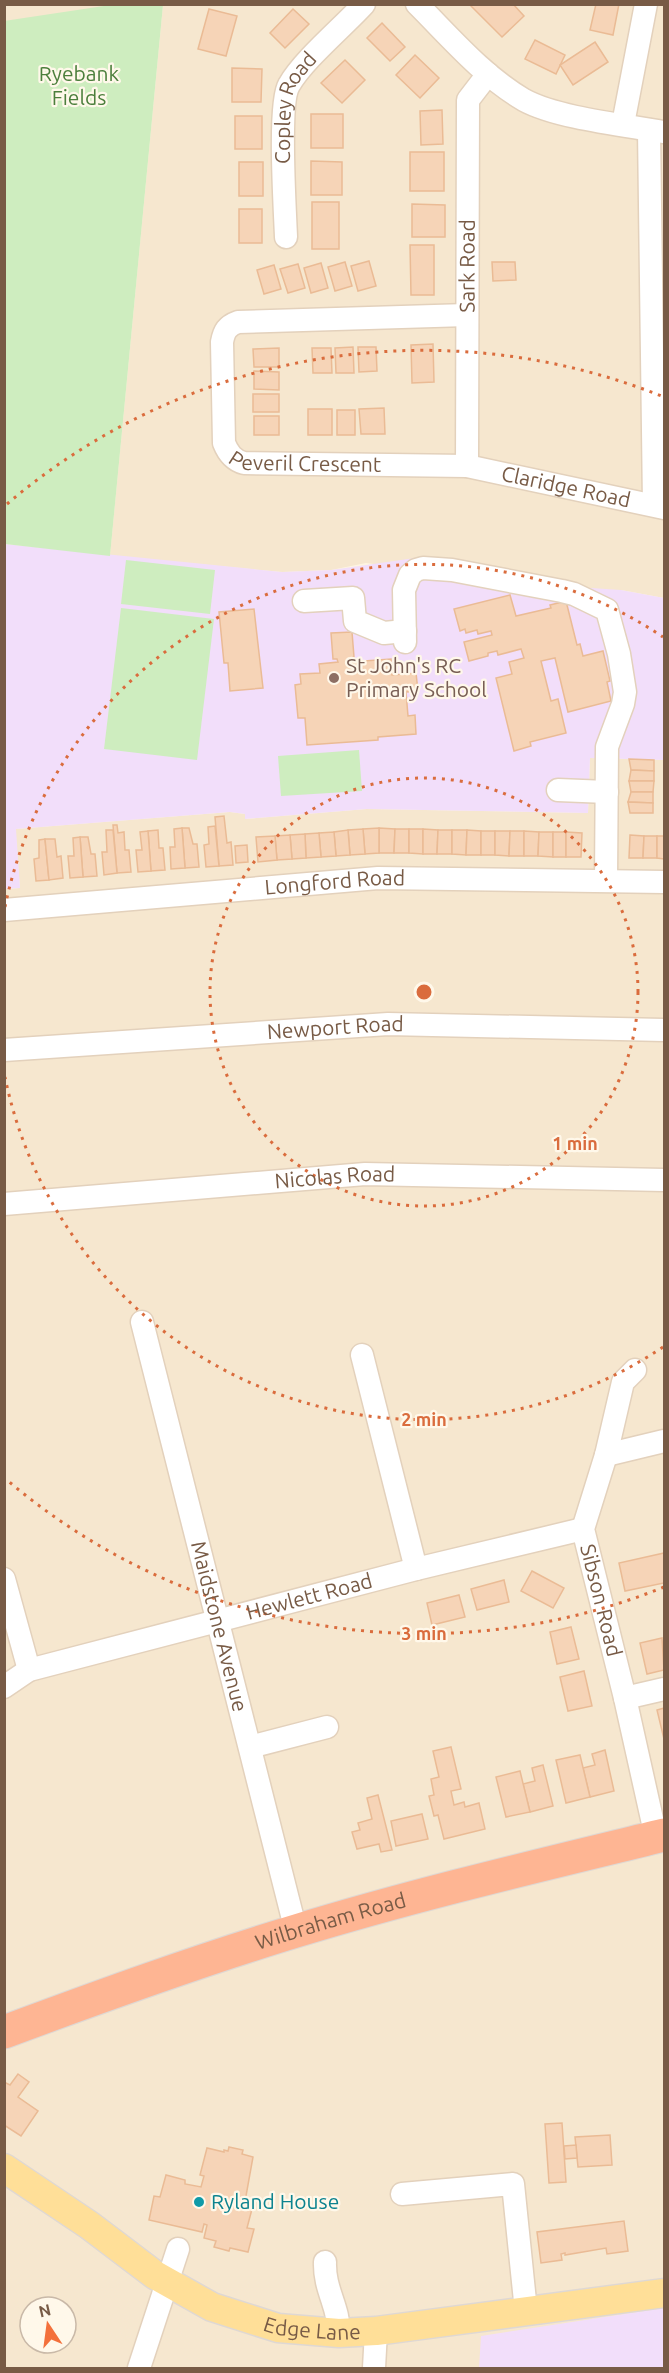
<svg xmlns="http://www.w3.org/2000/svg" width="669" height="2373" viewBox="0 0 669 2373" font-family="Ubuntu,sans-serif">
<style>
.residential{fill:#f6e7cf;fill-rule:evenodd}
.education{fill:#f2defa}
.green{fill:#ceedbf}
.building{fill:#f6d4b7;stroke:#eabb95;stroke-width:1.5}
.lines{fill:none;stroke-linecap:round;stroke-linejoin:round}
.minor-casing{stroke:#e3d1bc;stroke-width:25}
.major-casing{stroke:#dfd8d3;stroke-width:31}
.highway-casing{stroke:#dfd8d3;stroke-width:35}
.minor{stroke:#fff;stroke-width:22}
.major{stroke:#ffdf98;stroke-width:28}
.highway{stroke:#feb593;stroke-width:33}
.ring{fill:none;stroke:#da6c3d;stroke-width:3;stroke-dasharray:3 6}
.education-dot{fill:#8d6e63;stroke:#fff8ea;stroke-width:2}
.culture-dot{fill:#0f9aa8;stroke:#fff8ea;stroke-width:2}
.labels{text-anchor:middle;stroke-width:4.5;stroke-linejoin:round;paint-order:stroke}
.park-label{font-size:21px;fill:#4c7f3c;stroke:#fff8ea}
.street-label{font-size:21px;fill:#785b46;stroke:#fff8ea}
.education-label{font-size:21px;fill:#785e54;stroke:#fff8ea;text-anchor:start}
.culture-label{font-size:21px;fill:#0d838f;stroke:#fff8ea;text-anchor:start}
.centre{fill:#da6c3d;stroke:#fff8ea;stroke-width:3}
.ring-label{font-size:18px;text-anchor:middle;font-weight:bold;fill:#da6c3d;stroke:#fff8ea;stroke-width:4.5;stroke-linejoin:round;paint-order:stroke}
</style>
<rect width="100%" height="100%" fill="#fef5e1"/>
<!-- residential -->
<g class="residential">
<polygon points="4,5 120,5 5,27"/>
<polygon points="163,5 664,5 664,598 621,590 593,590 366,563 331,570 282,572 110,556"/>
<path d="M590,758L664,760V2368H5L4,889L20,888L15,829L230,812L245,814L246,819L367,809L588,813ZM30,2307H66V2343H30Z"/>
</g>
<!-- education -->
<g class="education">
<polygon points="5,544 282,572 331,570 415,558 576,587 621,590 664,598 664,760 590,758 588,813 367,809 245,819 245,814 230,812 16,829 20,888 5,889"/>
<polygon points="664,2308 664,2368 479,2368 481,2336"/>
</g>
<!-- green -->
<g class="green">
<polygon points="117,4 163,5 110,556 5,544 4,21"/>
<polygon points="126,560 215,570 210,614 121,604"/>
<polygon points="121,608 214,619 197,760 104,749"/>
<polygon points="359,750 362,791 281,796 278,756"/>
</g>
<!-- building -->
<g class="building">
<polygon points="473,4 513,4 524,16 502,37 471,6"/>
<polygon points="596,4 619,4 613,35 590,30"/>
<polygon points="209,9 237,16 226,56 198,49"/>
<polygon points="293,9 309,24 285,48 270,33"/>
<polygon points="382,23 405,47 390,61 367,38"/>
<polygon points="535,40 565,55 556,74 525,59"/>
<polygon points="595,42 608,62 573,85 560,65"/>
<polygon points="415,55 439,78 420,98 396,75"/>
<polygon points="345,60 365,80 342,103 321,83"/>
<polygon points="232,68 262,69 261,102 232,102"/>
<polygon points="442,110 443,144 421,145 420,111"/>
<rect x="311" y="114" width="32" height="34"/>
<rect x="235" y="116" width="27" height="33"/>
<rect x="410" y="152" width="34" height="39"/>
<polygon points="311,161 342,162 342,195 311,195"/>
<rect x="239" y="162" width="24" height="34"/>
<rect x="312" y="202" width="27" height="47"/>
<polygon points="412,204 445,205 445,237 412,237"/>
<rect x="239" y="209" width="23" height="34"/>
<polygon points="410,245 434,245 434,295 411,295"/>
<polygon points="369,261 376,286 358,291 351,266"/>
<polygon points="345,262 352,286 335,291 328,267"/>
<polygon points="492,262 515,262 516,280 493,281"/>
<polygon points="321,263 328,288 311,293 304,268"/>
<polygon points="298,264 305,288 288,293 280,269"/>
<polygon points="274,265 281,289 264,294 257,270"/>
<polygon points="433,344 434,382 412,383 411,345"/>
<polygon points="353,347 354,373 336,373 335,348"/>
<polygon points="358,347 376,347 377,371 359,372"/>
<polygon points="279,348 279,367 254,367 253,349"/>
<polygon points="312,348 331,348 332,373 313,373"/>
<polygon points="254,371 279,372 279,390 254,389"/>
<rect x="253" y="394" width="26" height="18"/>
<polygon points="384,408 385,434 361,434 359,409"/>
<rect x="308" y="409" width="24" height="26"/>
<rect x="337" y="410" width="18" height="25"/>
<rect x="254" y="416" width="25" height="19"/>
<polygon points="510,595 516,616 551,608 550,605 566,601 577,645 580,644 583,656 603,651 610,681 607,682 611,701 568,712 555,658 541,661 551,701 558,699 566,733 530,742 531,746 514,751 496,678 512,674 509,662 524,658 521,649 498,655 497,651 488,653 488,656 469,661 464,642 492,635 491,631 478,634 477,630 466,633 465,629 460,631 454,609"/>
<polygon points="254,609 263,688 230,691 228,663 224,663 219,612"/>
<polygon points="352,632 354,657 350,658 350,662 391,659 392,675 416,673 418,691 406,692 408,716 415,715 416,734 378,737 378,740 307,745 305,718 298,718 295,685 301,684 300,674 320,673 319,664 338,662 337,659 333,659 331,633"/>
<polygon points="629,759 654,760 654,771 631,770"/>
<polygon points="631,770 654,771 654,781 629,781"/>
<polygon points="629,781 654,781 653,792 631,792"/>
<polygon points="631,792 653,792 653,803 628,802"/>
<polygon points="628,802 653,803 653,813 630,813"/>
<polygon points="224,816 227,843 231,842 233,865 219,866 215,817"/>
<polygon points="113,825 117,825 118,833 124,832 125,850 129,850 131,872 117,873"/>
<polygon points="215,826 219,866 206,867 204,845 209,844 208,827"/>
<polygon points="182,828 189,828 193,844 197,844 199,867 185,868"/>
<polygon points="182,828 185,868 171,869 170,847 175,847 174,829"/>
<polygon points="379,828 395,829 394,853 379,853"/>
<polygon points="379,828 379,853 365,854 363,829"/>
<polygon points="363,829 365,854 350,855 348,830"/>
<polygon points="395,829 409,829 409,853 394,853"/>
<polygon points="409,829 423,829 423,854 409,853"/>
<polygon points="423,829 438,830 437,854 423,854"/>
<polygon points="106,830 113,830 117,873 104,875 102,852 107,852"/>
<polygon points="158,830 159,848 163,848 165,870 151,871 148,831"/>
<polygon points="348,830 350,855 336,856 334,832"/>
<polygon points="438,830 452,830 452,854 437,854"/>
<polygon points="452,830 467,830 466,855 452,854"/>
<polygon points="467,830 481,831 481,855 466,855"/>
<polygon points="148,831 151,871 138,872 136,850 142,850 140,832"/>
<rect x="481" y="831" width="14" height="24"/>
<polygon points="495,831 510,831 509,856 495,855"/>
<polygon points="510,831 524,831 524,856 509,856"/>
<polygon points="524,831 539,832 538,856 524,856"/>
<polygon points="334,832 336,856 321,857 319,833"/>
<polygon points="539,832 553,832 553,857 538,856"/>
<rect x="553" y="832" width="13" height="25"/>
<polygon points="566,832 582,833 581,857 566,857"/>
<polygon points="319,833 321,857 306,858 305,834"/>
<polygon points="305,834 306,858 292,859 290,835"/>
<polygon points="290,835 292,859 277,860 275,836"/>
<polygon points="630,835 644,836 643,858 629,858"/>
<polygon points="275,836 277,860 258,862 256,837"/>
<polygon points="644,836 657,836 657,858 643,858"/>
<polygon points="657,836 664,836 664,859 657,858"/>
<polygon points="80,837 88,837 91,854 95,854 97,876 83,877"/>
<polygon points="80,837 83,877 70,878 68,856 74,856 73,838"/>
<polygon points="45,839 49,880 36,881 34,859 39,858 39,840"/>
<polygon points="45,839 55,839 57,857 61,856 63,878 49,880"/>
<polygon points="247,845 248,862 236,863 235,846"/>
<polygon points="664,1553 664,1583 625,1591 619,1563"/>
<polygon points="532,1571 564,1588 553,1608 521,1591"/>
<polygon points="504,1580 509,1602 477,1610 471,1589"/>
<polygon points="459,1595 465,1617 432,1625 427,1603"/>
<polygon points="571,1627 579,1659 557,1664 550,1632"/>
<polygon points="662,1638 664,1670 647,1674 640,1643"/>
<polygon points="584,1671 592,1706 568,1711 560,1677"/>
<polygon points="664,1708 664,1739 657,1710"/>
<polygon points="451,1747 461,1789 451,1791 454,1805 464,1802 465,1807 479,1803 485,1829 444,1839 438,1815 434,1816 429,1796 434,1795 431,1779 439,1777 433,1751"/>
<polygon points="605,1750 614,1791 590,1797 583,1768 595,1765 592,1754"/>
<polygon points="580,1755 590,1797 566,1803 556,1760"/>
<polygon points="543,1765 553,1806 530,1812 523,1784 535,1781 532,1768"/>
<polygon points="520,1771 530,1812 506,1817 496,1777"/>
<polygon points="378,1795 392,1850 381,1852 379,1844 357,1849 352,1832 360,1830 358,1823 372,1819 367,1798"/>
<polygon points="422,1814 428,1839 396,1846 391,1821"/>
<polygon points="18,2074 29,2082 18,2097 38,2111 21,2136 4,2125 4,2082 10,2085"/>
<polygon points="562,2123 566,2182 549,2183 545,2124"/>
<polygon points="610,2135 612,2165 578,2167 575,2137"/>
<polygon points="576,2145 577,2158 565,2159 564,2146"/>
<polygon points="229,2147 243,2150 242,2154 253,2157 244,2207 252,2209 247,2228 254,2229 248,2252 230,2248 229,2251 214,2247 216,2241 204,2238 207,2225 204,2224 202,2232 149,2220 154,2196 160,2197 166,2175 185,2180 185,2184 201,2187 204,2176 200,2175 207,2148 224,2152 224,2150 228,2151"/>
<polygon points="624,2221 628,2251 607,2254 606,2248 565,2255 565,2253 561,2254 562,2260 541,2263 537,2232"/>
</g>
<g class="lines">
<defs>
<g id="minor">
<path d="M417,4C450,37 483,76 524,100C557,118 624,125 663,132"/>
<polyline points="623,124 646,4"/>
<polyline points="649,130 654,505"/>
<path id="s1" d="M286,237C285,210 278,103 289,85C303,60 343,27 364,4"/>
<path id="s2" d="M467,315L238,322C227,326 224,331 222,342L224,443C228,453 233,460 244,463L467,466L664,508"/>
<path id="s3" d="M467,466L468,100L488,74"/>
<polyline points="304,601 353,598 355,621 384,633 405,631"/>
<polyline points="405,642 404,590 410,575 416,570 423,568 452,570 562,591 574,594 607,610 619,654 625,692 623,704 607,747 606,880"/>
<polyline points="558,790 607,792"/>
<path id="s4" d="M4,910L378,878L664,882"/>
<path id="s5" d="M4,1050L388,1024L664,1030"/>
<path id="s6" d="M4,1204L365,1174L664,1180"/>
<path id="s7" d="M142,1322L296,1931"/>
<polyline points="362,1355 416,1569"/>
<path id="s8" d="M635,1370L623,1382L606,1455L583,1529L625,1698L656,1837"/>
<polyline points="606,1455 664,1441"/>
<polyline points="4,1579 29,1670"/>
<path id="s9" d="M4,1687L29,1670L416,1569L583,1529"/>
<polyline points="625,1698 664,1689"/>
<polyline points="250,1747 327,1727"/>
<polyline points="402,2194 513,2184 526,2311"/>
<path d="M325,2262C324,2290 339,2306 339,2333"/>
<polyline points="139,2368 178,2249"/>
<polyline points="374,2368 376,2331"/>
</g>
<g id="major">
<path id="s10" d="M4,2168L89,2225L155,2275L212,2307L278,2328L339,2333L376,2331L664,2293"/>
</g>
<g id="highway">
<path id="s11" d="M4,2032C101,1996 197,1961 296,1931C417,1894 541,1865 664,1835"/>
</g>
</defs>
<!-- minor casing -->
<use href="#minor" class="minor-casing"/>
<!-- major casing -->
<use href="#major" class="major-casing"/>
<!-- highway casing -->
<use href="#highway" class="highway-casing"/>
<!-- minor -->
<use href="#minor" class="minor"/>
<!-- major -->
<use href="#major" class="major"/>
<!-- highway -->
<use href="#highway" class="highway"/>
</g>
<!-- distance rings -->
<g class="ring">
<circle cx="424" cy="992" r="214"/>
<path d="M663 1347A428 428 0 0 1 5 1077M5 907A428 428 0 0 1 663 637"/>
<path d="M664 1587A642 642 0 0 1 7 1480M7 504A642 642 0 0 1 664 397"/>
</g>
<!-- markers -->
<circle class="education-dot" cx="334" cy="678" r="6"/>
<circle class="culture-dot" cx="199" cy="2202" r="6"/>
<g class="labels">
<!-- park labels -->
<g class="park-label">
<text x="79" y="81">Ryebank<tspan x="79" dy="24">Fields</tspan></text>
</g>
<!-- street labels -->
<g class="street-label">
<text dy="7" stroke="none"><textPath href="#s1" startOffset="132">Copley Road</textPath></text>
<text dy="7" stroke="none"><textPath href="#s3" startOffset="200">Sark Road</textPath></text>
<text dy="7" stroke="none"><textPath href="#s2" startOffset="448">Peveril Crescent</textPath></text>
<text dy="7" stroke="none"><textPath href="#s2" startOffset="711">Claridge Road</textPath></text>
<text dy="7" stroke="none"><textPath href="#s4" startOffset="332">Longford Road</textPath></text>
<text dy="7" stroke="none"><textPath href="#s5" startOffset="332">Newport Road</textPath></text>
<text dy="7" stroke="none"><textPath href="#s6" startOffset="332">Nicolas Road</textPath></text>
<text dy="7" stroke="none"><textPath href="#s9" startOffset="320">Hewlett Road</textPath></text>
<text dy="7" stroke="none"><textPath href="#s8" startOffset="243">Sibson Road</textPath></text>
<text dy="7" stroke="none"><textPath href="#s7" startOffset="314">Maidstone Avenue</textPath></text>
<text dy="7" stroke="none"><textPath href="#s11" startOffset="345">Wilbraham Road</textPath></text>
<text dy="7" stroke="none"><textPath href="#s10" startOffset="354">Edge Lane</textPath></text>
</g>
<!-- education labels -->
<g class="education-label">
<text x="346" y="673">St John's RC<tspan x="346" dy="24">Primary School</tspan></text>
</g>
<!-- culture labels -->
<g class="culture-label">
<text x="211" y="2209">Ryland House</text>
</g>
</g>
<circle cx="424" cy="992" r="9" class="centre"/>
<g class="ring-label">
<text x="575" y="1150">1 min</text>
<text x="424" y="1426">2 min</text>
<text x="424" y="1640">3 min</text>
</g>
<!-- border -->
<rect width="669" height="2373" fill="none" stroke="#785b46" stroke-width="12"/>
<!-- north arrow -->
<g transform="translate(48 2325) rotate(347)"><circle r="28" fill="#fff8ea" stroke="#c9b9a8" stroke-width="1.5"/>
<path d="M0-4.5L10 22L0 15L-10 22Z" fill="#f3703b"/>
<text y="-9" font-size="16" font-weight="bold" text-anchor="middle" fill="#785b46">N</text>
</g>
</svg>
